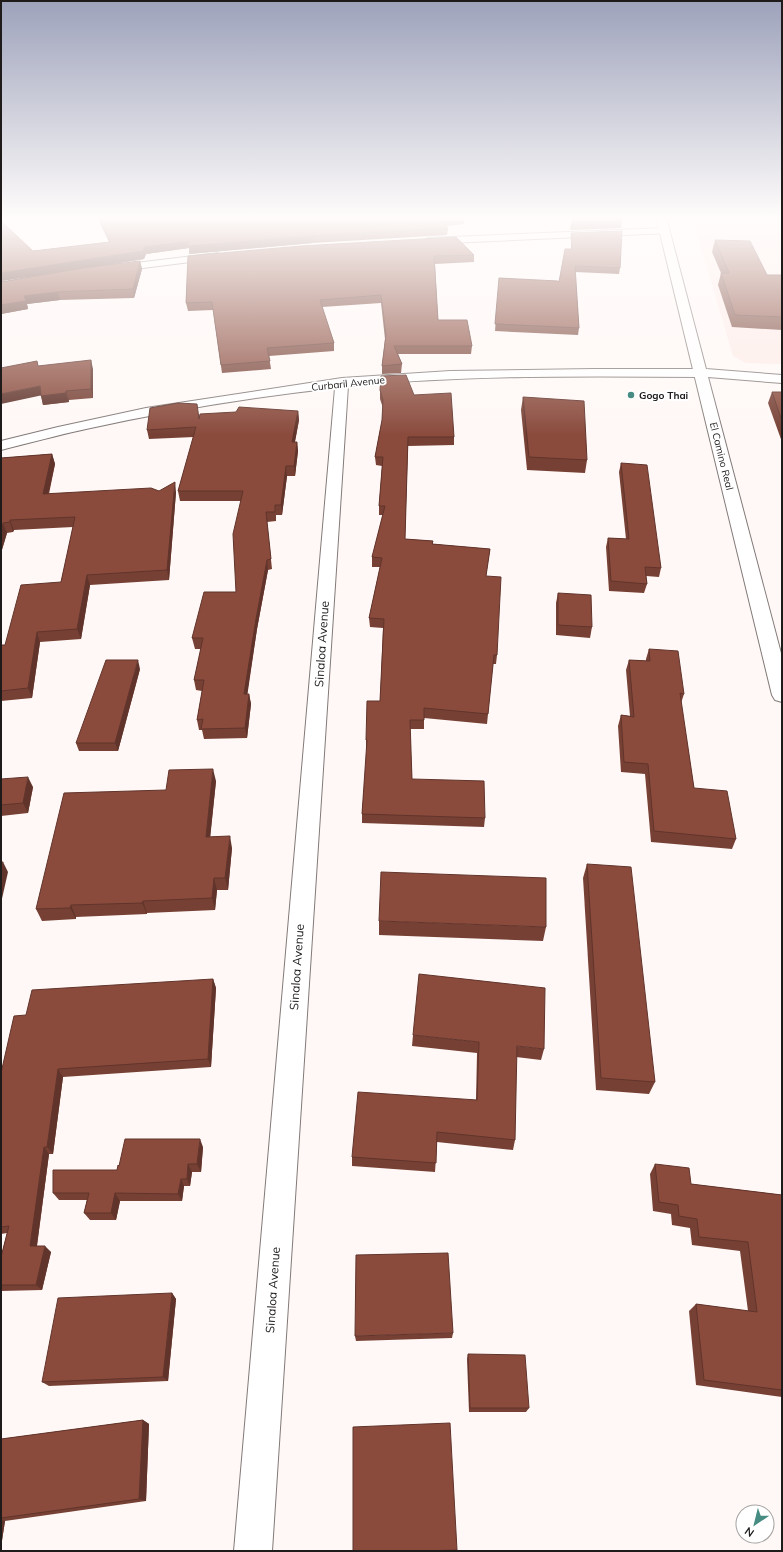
<svg xmlns="http://www.w3.org/2000/svg" width="783" height="1552" viewBox="0 0 783 1552" font-family="Mulish,sans-serif">
<style>
.built{fill:#fdebe7}
.lines{fill:none;stroke-linecap:round;stroke-linejoin:round}
.minor-casing{stroke:#827a78;stroke-width:2}
.major-casing{stroke:#827a78;stroke-width:2}
.minor{fill:#fff;fill-rule:evenodd}
.major{fill:#fff;fill-rule:evenodd}
.wall{fill:#774034}
.shaded-wall{fill:#61342b}
.building{fill:#8a4b3d;stroke:#61342b}
.poi-dot{fill:#468c82;stroke:#fff;stroke-width:1.5}
.labels{text-anchor:middle;stroke-width:4;stroke-linejoin:round;paint-order:stroke}
.far-street-label{font-size:10px;fill:#1e1b1a;stroke:#fff}
.far-poi-label{font-size:10px;font-weight:bold;fill:#1e1b1a;stroke:#fff;text-anchor:start}
.street-label{font-size:12px;fill:#1e1b1a;stroke:#fff}
</style>
<rect width="100%" height="100%" fill="#fff8f6"/>
<!-- built -->
<polygon class="built" points="692,217 782,217 782,364 746,363 733,356"/>
<g class="lines">
<defs>
<g id="minor">
<polygon points="665,228 669,229 670,231 669,233 428,244 423,241 428,238"/>
<polygon points="218,253 223,256 222,258 111,272 106,269 111,266"/>
<path d="M594,369H702L707,370L709,373L707,376L702,377C584,376 466,375 348,386L272,1551H234L335,388C252,397 168,411 86,429C58,435 29,443 1,450V441L58,427L146,408L342,378L450,371Z"/>
</g>
<polygon id="major" points="656,217 666,217 706,369 782,375 782,383 708,377 782,657 782,702 775,700 772,695"/>
</defs>
<!-- minor casing -->
<use href="#minor" class="minor-casing"/>
<!-- major casing -->
<use href="#major" class="major-casing"/>
<!-- minor -->
<use href="#minor" class="minor"/>
<!-- major -->
<use href="#major" class="major"/>
</g>
<!-- wall -->
<g class="wall">
<polygon points="97,217 464,217 464,224 446,226 448,228 447,235 313,243 189,254 189,248 146,254 144,259 91,268 140,261 142,269 134,298 60,300 27,304 28,309 1,314 1,282 57,273 1,281 33,251 109,242"/>
<polygon points="572,217 623,217 621,228 570,230"/>
<polygon points="571,233 620,268 619,274 575,272 579,328 578,335 495,331 499,278 559,282 571,249"/>
<polygon points="715,240 767,275 782,275 782,330 732,327 718,285 721,273 712,252"/>
<polygon points="474,255 474,262 435,264 438,320 472,346 471,354 398,354 402,364 401,373 382,374 382,366 385,339 381,303 322,307 334,343 334,351 269,356 271,369 222,373 213,310 188,311 186,303 188,256"/>
<polygon points="38,366 93,369 93,398 69,400 69,402 43,405 41,395"/>
<polygon points="380,390 414,395 454,437 454,445 408,446 405,539 433,541 433,544 490,549 486,576 497,655 496,664 493,664 487,724 424,718 424,729 410,729 412,779 485,818 484,827 362,823 362,814 367,750 366,750 366,740 380,701 383,628 370,627 369,618 380,567 372,567 372,557 383,515 379,515 379,506 382,466 376,465 375,457 382,420 383,408 380,399"/>
<polygon points="772,392 782,392 782,442 768,403"/>
<polygon points="523,397 587,460 585,473 527,470 521,410"/>
<polygon points="298,411 299,420 295,442 297,442 298,451 295,476 287,476 282,515 276,515 276,521 267,522 272,569 268,570 257,629 247,694 249,694 251,704 247,738 204,739 202,730 199,730 197,720 202,691 196,690 194,680 201,649 195,649 192,638 236,592 241,501 180,501 178,491 194,437 149,439 147,430 199,418"/>
<polygon points="52,454 55,464 49,494 159,491 176,492 169,580 90,585 81,639 40,642 32,698 1,701 1,645 5,645 61,582 73,527 14,530 13,532 7,533 1,553 1,458"/>
<polygon points="621,463 661,568 659,577 646,576 647,584 644,593 609,591 606,547 608,538 626,539 619,472"/>
<polygon points="558,593 592,627 590,638 556,635 556,603"/>
<polygon points="649,649 684,694 681,703 694,788 736,839 732,849 651,842 645,774 621,772 618,726 621,715 630,716 626,670 629,660 646,661 646,659"/>
<polygon points="140,669 118,751 79,751 76,743"/>
<polygon points="1,779 33,787 28,813 1,816"/>
<polygon points="216,781 210,837 232,848 228,890 217,890 215,910 147,913 147,914 76,917 76,919 42,921 36,909 166,790"/>
<polygon points="587,864 655,1082 649,1094 596,1090 583,878"/>
<polygon points="379,921 546,927 543,941 379,935"/>
<polygon points="213,979 216,988 211,1067 63,1077 53,1154 49,1154 37,1246 51,1252 42,1290 1,1291 1,1257 7,1233 1,1234 1,1073 26,1015"/>
<polygon points="413,1035 544,1049 541,1060 516,1057 515,1140 513,1150 437,1142 435,1172 352,1166 352,1157 476,1100 477,1053 412,1046"/>
<polygon points="203,1147 201,1172 192,1172 190,1186 184,1186 182,1201 120,1201 116,1220 90,1220 84,1213 87,1200 59,1200 53,1193 117,1170 119,1166"/>
<polygon points="655,1164 691,1184 782,1195 782,1397 696,1385 689,1311 696,1304 748,1311 740,1251 692,1245 690,1228 672,1225 671,1214 653,1211 650,1174"/>
<polygon points="172,1293 176,1299 168,1381 49,1386 42,1382"/>
<polygon points="453,1333 452,1338 356,1341 355,1336"/>
<polygon points="468,1354 529,1408 526,1412 469,1412 467,1359"/>
<polygon points="143,1420 149,1424 146,1501 5,1521 1,1547 1,1439"/>
<polygon points="457,1550 456,1551 353,1551"/>
</g>
<!-- shaded-wall -->
<g class="shaded-wall">
<polygon points="464,217 464,224 439,226 439,219"/>
<polygon points="313,236 313,243 189,254 189,248 146,254 144,259 1,281 1,273 144,247 189,241"/>
<polygon points="140,261 142,269 134,298 133,289"/>
<polygon points="58,292 60,300 27,304 28,309 1,314 1,305 24,296"/>
<polygon points="91,360 93,369 93,398 91,389"/>
<polygon points="40,386 43,395 1,404 1,394"/>
<polygon points="66,391 69,402 43,405 41,396"/>
<polygon points="298,411 299,420 293,451 292,442"/>
<polygon points="297,442 298,451 295,476 294,466"/>
<polygon points="52,454 55,464 46,504 43,494"/>
<polygon points="286,466 287,476 282,515 281,505"/>
<polygon points="175,482 176,492 169,580 167,570"/>
<polygon points="10,520 14,530 13,532 10,522"/>
<polygon points="3,523 7,533 1,553 1,531"/>
<polygon points="267,560 268,570 257,629 246,704 244,694 256,619"/>
<polygon points="87,575 90,585 81,639 77,629"/>
<polygon points="37,632 40,642 32,698 28,688"/>
<polygon points="138,660 140,669 118,751 115,743"/>
<polygon points="249,694 251,704 247,738 245,728"/>
<polygon points="213,769 216,781 209,849 206,837"/>
<polygon points="28,777 33,787 28,813 23,803"/>
<polygon points="230,836 232,848 228,890 225,878"/>
<polygon points="3,862 8,872 1,903 1,871"/>
<polygon points="214,878 217,890 215,910 212,898"/>
<polygon points="143,901 147,913 147,914 142,903"/>
<polygon points="71,905 76,917 76,919 70,908"/>
<polygon points="213,979 216,988 211,1067 208,1059"/>
<polygon points="58,1069 63,1077 53,1154 47,1147"/>
<polygon points="200,1139 203,1147 201,1172 197,1164"/>
<polygon points="44,1147 49,1154 36,1252 30,1246"/>
<polygon points="188,1164 192,1172 190,1186 187,1179"/>
<polygon points="181,1179 184,1186 182,1201 178,1194"/>
<polygon points="115,1193 120,1201 116,1220 111,1213"/>
<polygon points="45,1246 51,1252 42,1290 36,1285"/>
<polygon points="172,1293 176,1299 168,1381 163,1377"/>
<polygon points="143,1420 149,1424 146,1501 139,1499"/>
<polygon points="1,1520 5,1521 1,1547"/>
</g>
<!-- building -->
<g class="building">
<polygon points="99,217 461,217 439,219 448,228 313,236 188,246 189,241 144,247 143,251 1,273 1,221 33,251 110,242"/>
<polygon points="572,217 623,217 623,218 572,220"/>
<polygon points="622,231 620,268 575,266 579,328 495,324 499,278 558,281 559,282 565,249 572,249 571,233"/>
<polygon points="456,237 474,255 434,256 438,320 467,320 472,346 394,346 402,364 382,366 386,335 381,295 320,300 334,343 267,348 270,361 221,365 212,302 186,303 188,256 301,246"/>
<polygon points="715,240 750,241 767,275 782,275 782,317 735,315 721,273 729,273"/>
<polygon points="140,261 133,289 58,292 24,296 26,301 1,305 1,282 83,268"/>
<polygon points="91,360 91,389 66,391 66,393 41,396 40,386 1,394 1,368 37,361 38,366"/>
<polygon points="406,375 414,395 451,393 454,437 408,437 405,539 433,541 432,544 490,549 486,576 501,577 497,655 494,655 488,714 424,708 424,720 410,720 412,779 484,781 485,818 362,814 367,740 366,740 367,701 380,701 384,619 369,618 382,558 372,557 385,506 379,506 383,457 375,457 382,420 383,400 380,390 381,376"/>
<polygon points="772,392 782,392 782,421"/>
<polygon points="523,397 584,401 587,460 529,457"/>
<polygon points="178,403 197,404 199,419 200,414 236,412 239,407 298,411 292,442 297,442 294,466 286,466 281,505 275,505 275,512 266,512 271,559 267,560 256,619 244,694 249,694 245,728 201,729 203,719 197,720 204,680 194,680 203,638 192,638 204,592 236,592 233,534 243,491 178,491 196,427 147,430 150,408"/>
<polygon points="52,454 43,494 151,488 159,491 175,482 167,570 87,575 77,629 37,632 28,688 1,691 1,645 5,645 21,585 61,582 75,517 10,520 10,522 3,523 1,531 1,458"/>
<polygon points="621,463 647,465 661,568 645,567 647,584 611,581 608,538 629,539"/>
<polygon points="558,593 591,595 592,627 558,625"/>
<polygon points="649,649 678,651 684,694 680,693 694,788 727,791 736,839 654,831 648,764 624,762 621,715 634,717 629,660 650,661"/>
<polygon points="106,660 138,660 115,743 76,743"/>
<polygon points="213,769 206,837 230,836 225,878 214,878 212,898 143,901 142,903 71,905 70,908 36,909 64,793 166,790 169,770"/>
<polygon points="28,777 23,803 1,805 1,779"/>
<polygon points="1,862 3,862 1,871"/>
<polygon points="587,864 631,867 655,1082 601,1078"/>
<polygon points="381,872 546,878 546,927 379,921"/>
<polygon points="419,974 545,988 544,1049 517,1046 515,1140 437,1132 436,1163 352,1157 358,1092 477,1100 479,1042 413,1035"/>
<polygon points="213,979 208,1059 58,1069 47,1147 44,1147 30,1246 45,1246 36,1285 1,1285 1,1257 9,1226 1,1227 1,1073 14,1016 26,1015 32,990"/>
<polygon points="125,1139 200,1139 197,1164 188,1164 187,1179 181,1179 178,1194 115,1193 111,1213 84,1213 89,1193 53,1193 53,1170 117,1170 118,1165 119,1166"/>
<polygon points="655,1164 689,1168 691,1184 782,1195 782,1390 704,1380 696,1304 757,1312 748,1242 699,1237 697,1219 679,1216 678,1205 659,1202"/>
<polygon points="448,1253 453,1333 355,1336 356,1255"/>
<polygon points="172,1293 163,1377 42,1382 58,1298"/>
<polygon points="468,1354 525,1355 529,1408 470,1408"/>
<polygon points="143,1420 139,1499 1,1518 1,1439"/>
<polygon points="450,1423 457,1550 416,1551 353,1551 353,1427"/>
</g>
<!-- sky -->
<linearGradient id="sky" x2="0" y2="1"><stop stop-color="#9da2bb"/><stop offset="0.5" stop-color="#fffcfb"/><stop offset="1" stop-color="#fffcfb" stop-opacity="0"/></linearGradient>
<rect width="783" height="435" fill="url(#sky)"/>
<!-- markers -->
<circle class="poi-dot" cx="631" cy="395" r="4"/>
<g class="labels">
<!-- far-street labels -->
<g class="far-street-label">
<text transform="translate(348 383) rotate(-6)" y="4">Curbaril Avenue</text>
<text transform="translate(722 456) rotate(76)" y="4">El Camino Real</text>
</g>
<!-- far-poi labels -->
<g class="far-poi-label">
<text x="639" y="399">Gogo Thai</text>
</g>
<!-- street labels -->
<g class="street-label">
<text transform="translate(322 644) rotate(-86)" y="4">Sinaloa Avenue</text>
<text transform="translate(297 967) rotate(-86)" y="4">Sinaloa Avenue</text>
<text transform="translate(273 1290) rotate(-86)" y="4">Sinaloa Avenue</text>
</g>
</g>
<!-- border -->
<rect width="783" height="1552" fill="none" stroke="#1e1b1a" stroke-width="4"/>
<!-- north arrow -->
<g transform="translate(755 1524) rotate(215)"><circle r="19" fill="#ffffff" stroke="#a5a4a3"/>
<path d="M0-3L7 15L0 10L-7 15Z" fill="#468c82"/>
<text y="-6" font-size="11" font-weight="bold" text-anchor="middle" fill="#1e1b1a">N</text>
</g>
</svg>
